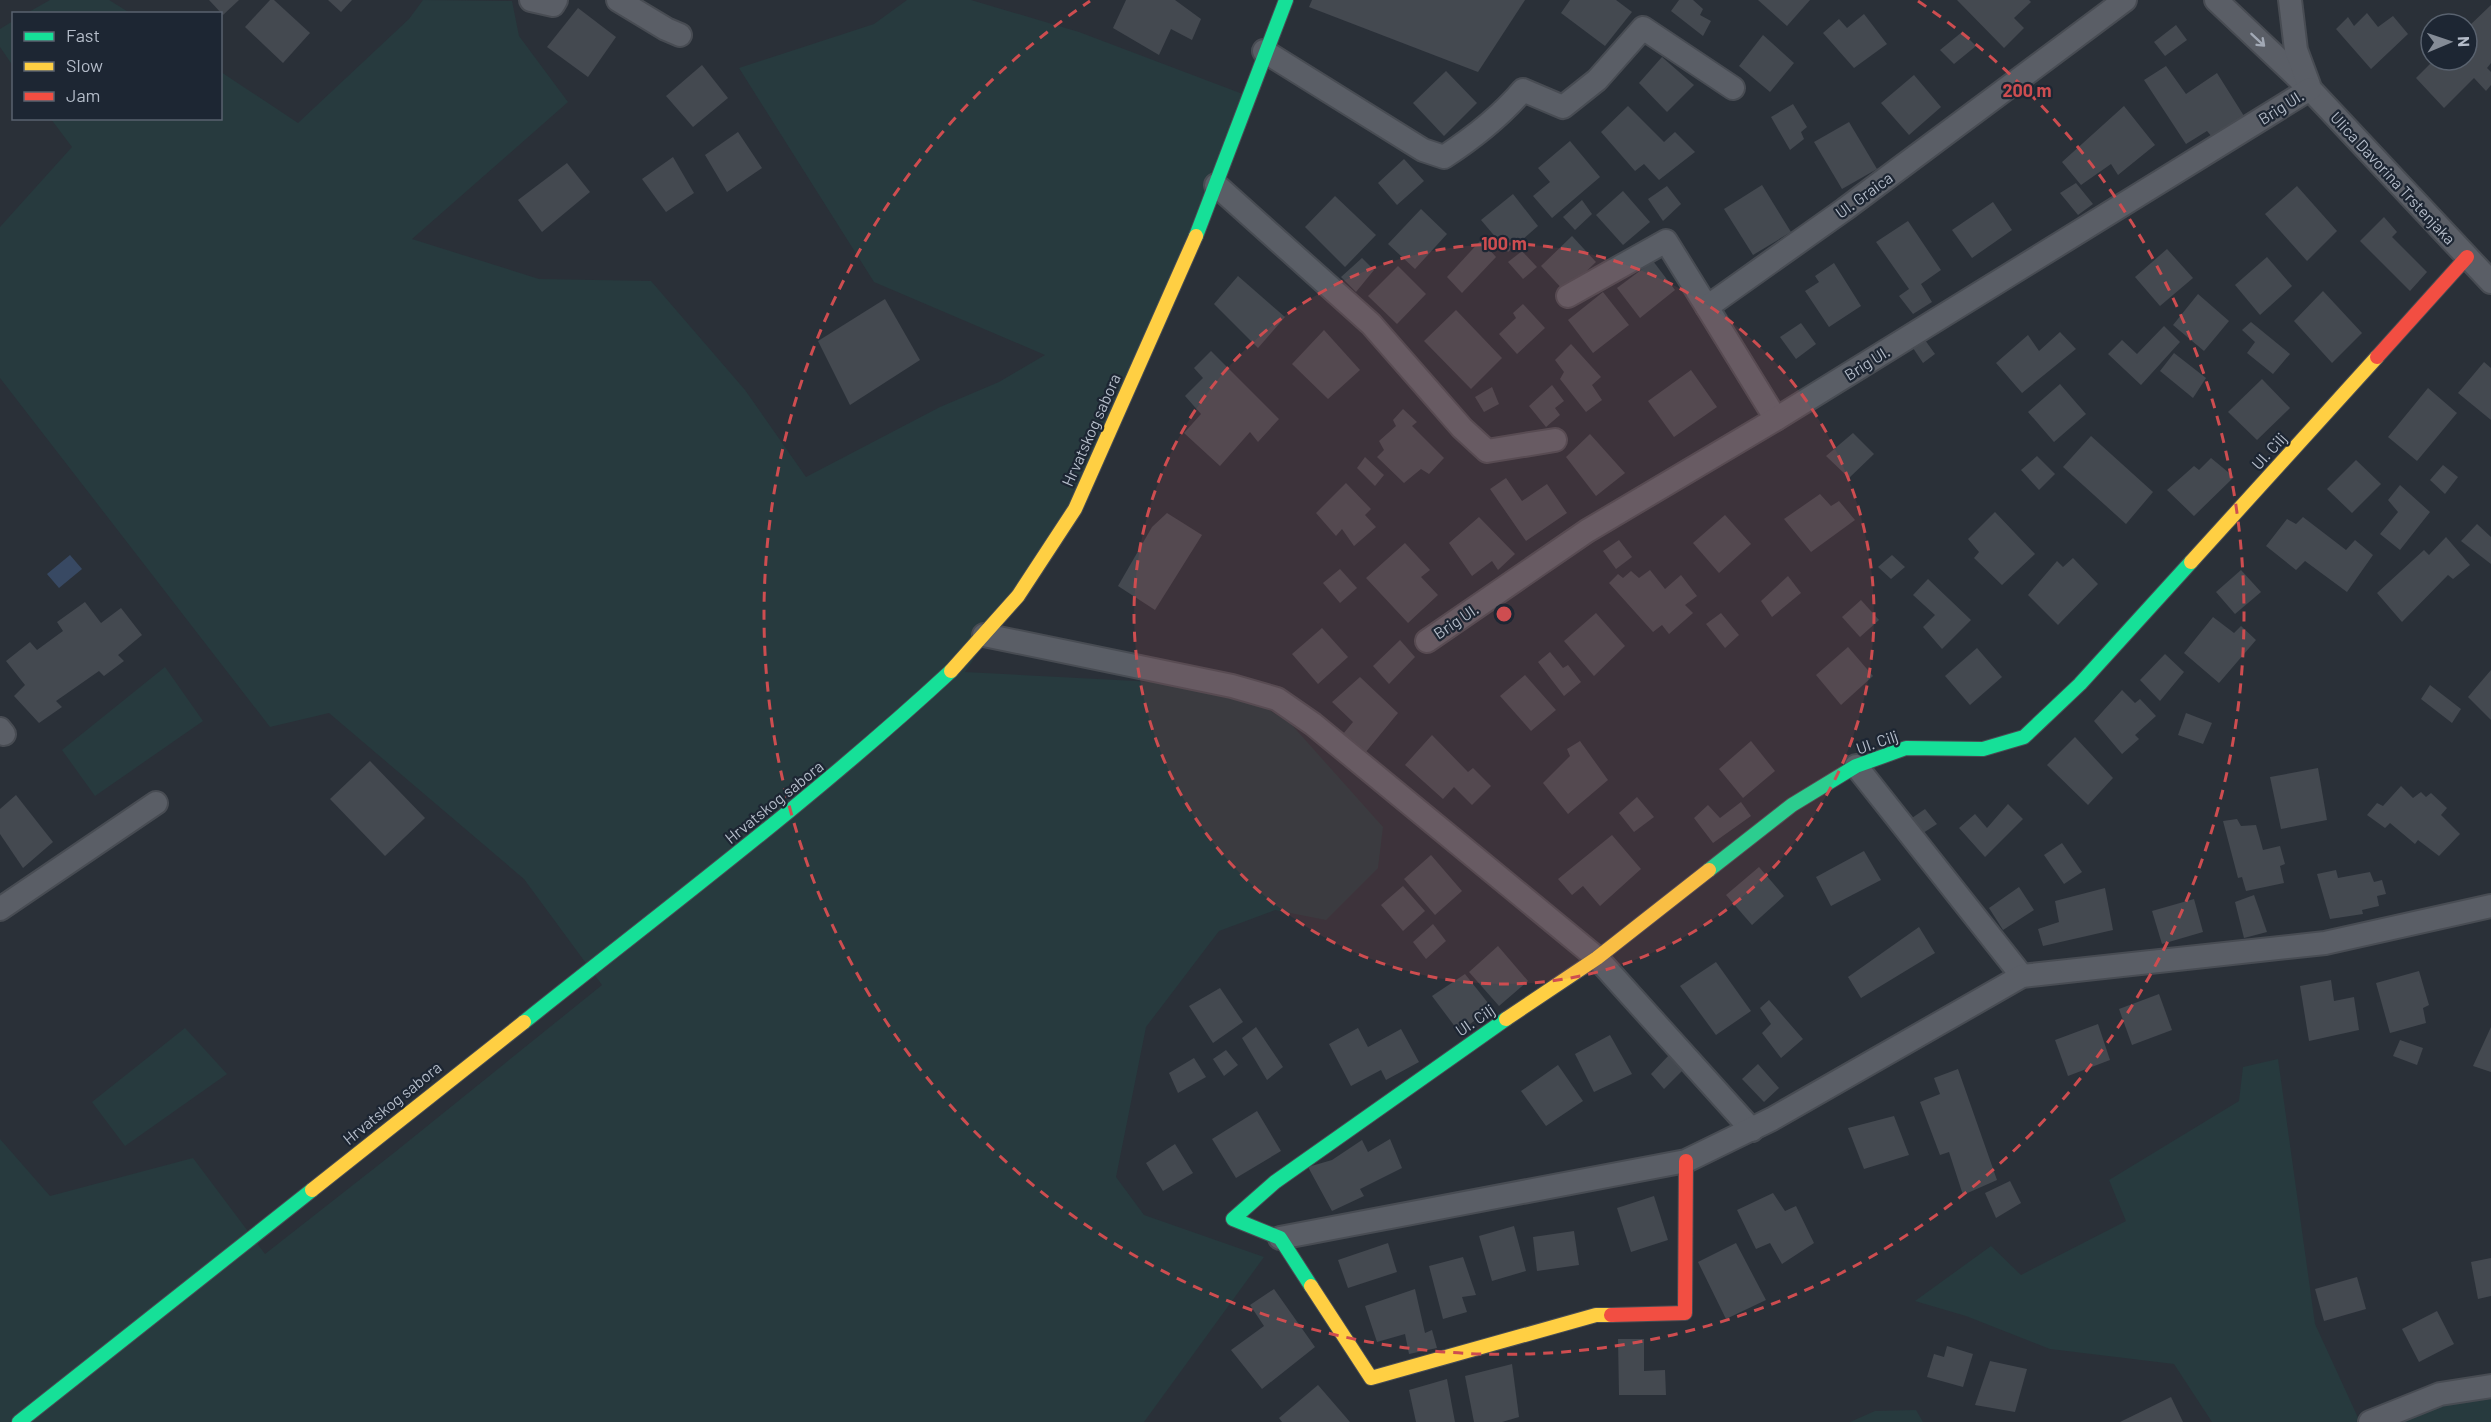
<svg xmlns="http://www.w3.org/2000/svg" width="2491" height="1422" viewBox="0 0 2491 1422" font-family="Barlow,sans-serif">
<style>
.green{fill:#273a3e}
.water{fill:#384963}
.building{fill:#444950}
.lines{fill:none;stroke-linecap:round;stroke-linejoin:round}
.street-casing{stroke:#484c53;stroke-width:26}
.fast-casing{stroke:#484c53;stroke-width:16}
.slow-casing{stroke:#484c53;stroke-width:16}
.jam-casing{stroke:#484c53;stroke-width:16}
.street{stroke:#5a5e66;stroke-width:22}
.fast{stroke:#16e098;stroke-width:14}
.slow{stroke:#ffcf43;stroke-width:14}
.jam{stroke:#f24e42;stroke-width:14}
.oneway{stroke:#a2a9b5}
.ring{fill:none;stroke:#ce4d50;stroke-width:3;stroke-dasharray:10 8}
.labels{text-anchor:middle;stroke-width:4.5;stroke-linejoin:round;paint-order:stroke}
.street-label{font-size:16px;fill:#b4bcc9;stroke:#1d2633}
.centre{fill:#ce4d50;stroke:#1d2633;stroke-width:3}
.ring-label{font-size:18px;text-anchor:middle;font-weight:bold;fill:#ce4d50;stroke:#1d2633;stroke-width:4.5;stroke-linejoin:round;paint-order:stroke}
</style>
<rect width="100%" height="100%" fill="#2a3038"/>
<!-- green -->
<g class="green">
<polygon points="50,0 109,0 130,13 27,13"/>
<polygon points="423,0 512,1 519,36 568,102 412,239 539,279 651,281 745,390 806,477 940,407 999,382 1045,355 874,282 739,68 874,24 907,0 971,0 1079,32 1248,96 1075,509 965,672 1232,686 1291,724 1383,827 1378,868 1326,920 1275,910 1219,931 1146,1027 1116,1177 1144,1215 1264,1257 1144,1422 0,1422 0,1139 50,1196 193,1158 265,1254 395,1152 602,985 524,879 329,713 270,727 0,378 0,227 72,147 51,119 220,118 221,72 298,123 409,19"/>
<polygon points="13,21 13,66 0,47 0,29"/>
<polygon points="165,667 203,721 95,796 62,750"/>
<polygon points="185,1028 227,1074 125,1146 92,1102"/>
<polygon points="2278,1059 2315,1324 2360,1422 2212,1422 2174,1364 2050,1349 1966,1316 1915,1301 1991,1246 2021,1275 2126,1221 2109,1180 2239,1101 2243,1067"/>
<polygon points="2491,1386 2491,1422 2370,1422"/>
<polygon points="1916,1410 1923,1422 1850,1422 1875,1411"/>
</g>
<!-- water -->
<polygon class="water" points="70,555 82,569 59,588 47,574"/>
<!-- building -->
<g class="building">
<polygon points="209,0 239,0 223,15"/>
<polygon points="270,0 274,0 310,33 283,63 245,27"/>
<polygon points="328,0 352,0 341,12"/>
<polygon points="1126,0 1175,0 1201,19 1192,40 1171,29 1159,55 1113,28"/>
<polygon points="1312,0 1525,0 1478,72 1309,7"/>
<polygon points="1570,0 1616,0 1632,12 1605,46 1561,13"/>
<polygon points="1679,0 1693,0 1703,9 1700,15 1711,21 1703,36 1671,11"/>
<polygon points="1758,0 1810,0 1787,26"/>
<polygon points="1957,0 2029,0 2031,2 2014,18 2024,28 2004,48"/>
<polygon points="2491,5 2491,63 2487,68 2491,72 2491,85 2486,91 2474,78 2444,108 2416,78 2434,60 2467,60 2467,28"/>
<polygon points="578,8 616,37 588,77 547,47"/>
<polygon points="2367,13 2378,27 2393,16 2408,34 2371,69 2336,29 2348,17 2354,26"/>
<polygon points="1864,14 1887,44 1854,68 1823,33 1839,19 1847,28"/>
<polygon points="2176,25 2187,40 2165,56 2154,42"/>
<polygon points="1962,32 1976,46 1954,64 1940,50"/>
<polygon points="1763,35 1794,63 1770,92 1739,66"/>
<polygon points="1662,57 1694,85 1667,112 1639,83"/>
<polygon points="702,65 728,98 693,127 666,96"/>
<polygon points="2166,66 2186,94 2217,73 2244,116 2212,137 2207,131 2186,144 2144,80"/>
<polygon points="1446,71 1477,103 1444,136 1413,103"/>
<polygon points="1914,75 1941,107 1909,135 1881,103"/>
<polygon points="1793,104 1807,127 1801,132 1804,139 1790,150 1771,117"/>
<polygon points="1628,106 1664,142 1675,132 1695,152 1659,180 1644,164 1635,171 1601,132"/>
<polygon points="2124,106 2155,145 2118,175 2111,164 2081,185 2062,162"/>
<polygon points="1849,122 1877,169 1842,189 1814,142"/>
<polygon points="738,132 762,168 727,192 705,155"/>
<polygon points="1570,141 1600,177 1552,218 1533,196 1550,182 1538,168"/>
<polygon points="673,157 694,193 666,212 642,179"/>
<polygon points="1404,159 1424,181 1397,205 1378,183"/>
<polygon points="567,163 590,192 542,232 518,200"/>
<polygon points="2076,183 2093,204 2078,215 2060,193"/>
<polygon points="1762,185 1791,232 1753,255 1724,209"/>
<polygon points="1667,186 1681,204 1663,221 1648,199"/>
<polygon points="2297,186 2337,231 2307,261 2265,214"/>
<polygon points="1623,191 1650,222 1623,245 1596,215"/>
<polygon points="1513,194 1538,226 1508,252 1481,220"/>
<polygon points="1335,196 1376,235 1345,267 1305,227"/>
<polygon points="1582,200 1592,214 1575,230 1563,217"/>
<polygon points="1993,202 2012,230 1972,258 1952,230"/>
<polygon points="1421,209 1447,234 1415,269 1388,244"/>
<polygon points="2384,217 2397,232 2392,237 2427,272 2410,291 2360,241"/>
<polygon points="1908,221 1941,270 1921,284 1932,302 1913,314 1899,296 1909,289 1876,242"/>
<polygon points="1572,236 1596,262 1565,292 1541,266"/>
<polygon points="1481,240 1496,257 1462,293 1447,277"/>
<polygon points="2167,249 2193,278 2160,306 2135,277"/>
<polygon points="1522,251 1537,267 1523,279 1508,262"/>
<polygon points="2267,257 2292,286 2260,315 2235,285"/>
<polygon points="1362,258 1374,270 1356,292 1341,277"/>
<polygon points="1653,261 1675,290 1640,318 1617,288"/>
<polygon points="1834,263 1861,306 1829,327 1805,291 1819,282 1815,276"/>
<polygon points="1398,266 1426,294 1397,324 1368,296"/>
<polygon points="1238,276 1285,317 1258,348 1214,304"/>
<polygon points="2323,291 2362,333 2332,363 2294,321"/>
<polygon points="1603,292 1629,325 1593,353 1568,320"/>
<polygon points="2198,294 2229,321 2204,351 2173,325"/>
<polygon points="885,299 920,360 850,405 818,341"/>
<polygon points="1523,304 1545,328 1517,354 1499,334 1516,318 1513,313"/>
<polygon points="1456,310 1502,358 1471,389 1424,341"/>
<polygon points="2251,322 2290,354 2273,374 2247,353 2255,342 2242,330"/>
<polygon points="1801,323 1816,344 1796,359 1780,337"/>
<polygon points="2164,326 2180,342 2141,385 2108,354 2122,340 2137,354"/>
<polygon points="1324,330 1360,370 1328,399 1292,364"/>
<polygon points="2060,332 2076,349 2022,393 1996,363 2028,335 2039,351"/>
<polygon points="1925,340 1935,354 1923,363 1913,348"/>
<polygon points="1571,344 1601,377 1592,385 1602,400 1586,412 1560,379 1564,372 1555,360"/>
<polygon points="1211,351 1279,419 1258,442 1250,432 1220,466 1184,433 1201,414 1185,396 1203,378 1194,368"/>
<polygon points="2174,353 2206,378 2193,398 2160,371"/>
<polygon points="2484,362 2491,368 2491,420 2458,393"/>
<polygon points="1691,370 1717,407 1674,437 1648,401"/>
<polygon points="2262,379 2290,408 2257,440 2228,412"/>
<polygon points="2060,384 2086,414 2054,442 2028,412"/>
<polygon points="1552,385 1564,401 1555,408 1560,415 1546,427 1529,406"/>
<polygon points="1492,387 1499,404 1484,412 1475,397"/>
<polygon points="2428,388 2457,413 2417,461 2388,437"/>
<polygon points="1403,409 1417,422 1412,426 1444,458 1429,474 1421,469 1404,483 1377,457 1384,450 1379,441 1396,426 1393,420"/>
<polygon points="1853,433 1874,454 1849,478 1826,456"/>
<polygon points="1590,434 1625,473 1596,496 1566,457"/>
<polygon points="2091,436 2153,492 2126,524 2063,467"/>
<polygon points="2037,456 2055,474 2039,490 2021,470"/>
<polygon points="1365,457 1384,475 1375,486 1357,468"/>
<polygon points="2211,458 2234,477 2194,516 2167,490 2194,466 2199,470"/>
<polygon points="2356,460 2381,484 2352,513 2327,489"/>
<polygon points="2443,465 2458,477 2445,494 2430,480"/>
<polygon points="1506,478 1522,501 1547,484 1567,513 1526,541 1490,489"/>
<polygon points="1346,483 1371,509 1365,515 1376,527 1354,546 1342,529 1336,536 1316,513"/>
<polygon points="2400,485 2430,512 2400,550 2380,534 2398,512 2388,500"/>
<polygon points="1820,494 1831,506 1839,501 1855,520 1811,552 1784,519"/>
<polygon points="1995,512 2035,554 2002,585 1974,558 1979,552 1968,539"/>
<polygon points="1167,513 1202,535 1155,610 1118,586 1152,527"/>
<polygon points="1725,515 1751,544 1719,573 1693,543"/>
<polygon points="1479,517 1515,554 1498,570 1492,561 1472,576 1449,543"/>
<polygon points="2303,517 2346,550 2355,540 2373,555 2347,592 2305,561 2296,570 2266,546 2287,519 2296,524"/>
<polygon points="2477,524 2491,537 2491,564 2461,541"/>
<polygon points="2446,537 2470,565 2453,579 2448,575 2402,622 2377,593 2424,550 2429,555"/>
<polygon points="1619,540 1632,557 1616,569 1603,551"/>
<polygon points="1405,543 1430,570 1421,577 1438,595 1408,623 1366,578"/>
<polygon points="1892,555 1905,567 1891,579 1878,567"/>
<polygon points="2073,558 2098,584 2058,625 2028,595 2057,561 2063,567"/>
<polygon points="1340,569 1357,588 1340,603 1323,583"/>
<polygon points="1650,570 1665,589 1681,575 1697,596 1685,605 1693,613 1669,634 1662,625 1653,632 1609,583 1618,574 1623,578 1631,571 1639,578"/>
<polygon points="2241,570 2261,592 2235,614 2216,592"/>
<polygon points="1788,576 1801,593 1772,617 1761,601"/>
<polygon points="1928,579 1971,620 1942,649 1923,627 1935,615 1913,595"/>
<polygon points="1861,600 1879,620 1860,637 1842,617"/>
<polygon points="85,602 101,623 121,608 142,635 118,655 124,661 104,676 99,671 56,701 62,707 39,723 14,696 25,685 6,661 30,642 37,650 63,631 57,622"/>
<polygon points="1596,613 1625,646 1594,676 1564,641"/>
<polygon points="1721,613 1739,635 1725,648 1706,624"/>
<polygon points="2213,617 2234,633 2241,626 2256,640 2219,683 2184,653"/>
<polygon points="1322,628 1348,657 1318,684 1292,654"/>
<polygon points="1400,640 1415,657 1389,684 1373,666"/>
<polygon points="1848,647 1873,676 1841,705 1816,675"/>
<polygon points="1977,648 2002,677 1970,705 1945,676"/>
<polygon points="1550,652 1563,668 1568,665 1581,682 1564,696 1538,662"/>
<polygon points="2165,654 2184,672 2160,701 2140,680"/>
<polygon points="2491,670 2491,720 2468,697"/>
<polygon points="1525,675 1556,710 1531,731 1500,696"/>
<polygon points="1360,677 1398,713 1365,753 1343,734 1353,722 1332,702"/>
<polygon points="2430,685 2461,709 2452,723 2421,699"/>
<polygon points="2122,690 2135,703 2140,699 2156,716 2135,735 2139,739 2122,754 2094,721"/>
<polygon points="2186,713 2212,723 2203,744 2178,735"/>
<polygon points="1432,735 1468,772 1473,768 1491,786 1472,805 1454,787 1443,799 1405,765"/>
<polygon points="2075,737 2113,778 2088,805 2047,765"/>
<polygon points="1580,741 1608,780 1568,814 1543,783 1570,756 1567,749"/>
<polygon points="1751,741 1775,771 1743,798 1719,769"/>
<polygon points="370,761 425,818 385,856 330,799"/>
<polygon points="2318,768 2327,820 2281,829 2270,777"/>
<polygon points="2401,786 2413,798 2421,792 2426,797 2431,793 2447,808 2441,815 2460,834 2439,856 2418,840 2415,844 2390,823 2385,828 2367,815 2377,803 2383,806"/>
<polygon points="16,795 53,842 23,868 0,834 0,809"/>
<polygon points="1637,797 1654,817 1634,832 1619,813"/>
<polygon points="1741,802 1751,816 1713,843 1694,818 1708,805 1720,818"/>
<polygon points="2008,804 2023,819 1985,857 1959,828 1975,814 1987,828"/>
<polygon points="1925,809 1937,824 1920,835 1909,820"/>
<polygon points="2237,819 2241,826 2256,825 2263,850 2280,846 2285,864 2280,866 2284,883 2246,891 2242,877 2238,878 2223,821"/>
<polygon points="1612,835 1641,869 1600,906 1583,886 1572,895 1558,879"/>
<polygon points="2062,843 2082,872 2064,884 2044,855"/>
<polygon points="1864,851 1881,880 1831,906 1816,877"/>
<polygon points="1431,855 1462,891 1435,915 1404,879"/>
<polygon points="1759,867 1784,896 1752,925 1726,895"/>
<polygon points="2336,870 2338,878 2370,872 2374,882 2382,880 2386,894 2377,896 2379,906 2362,910 2363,914 2330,919 2317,874"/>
<polygon points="1403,886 1425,911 1403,931 1381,905"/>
<polygon points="2019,887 2034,910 2003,930 1989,908"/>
<polygon points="2105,888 2113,930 2043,946 2038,929 2059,922 2055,901"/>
<polygon points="2254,895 2267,932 2244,938 2235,902"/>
<polygon points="2194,899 2203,932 2162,944 2152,911"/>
<polygon points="1433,924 1446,941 1426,959 1413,942"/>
<polygon points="1919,927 1935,953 1861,998 1848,977"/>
<polygon points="1498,946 1528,981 1499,1006 1469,972"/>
<polygon points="1716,962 1751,1011 1716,1035 1680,986"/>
<polygon points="2419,971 2429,1005 2423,1008 2426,1023 2390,1033 2376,983"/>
<polygon points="1465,974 1492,1008 1459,1032 1432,996"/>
<polygon points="2331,980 2334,1001 2354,997 2359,1030 2309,1041 2300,986"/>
<polygon points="1220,988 1243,1022 1213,1043 1189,1006"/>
<polygon points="2159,994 2172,1030 2132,1045 2119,1009"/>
<polygon points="1769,1000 1803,1039 1781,1058 1762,1033 1771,1024 1760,1008"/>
<polygon points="2098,1024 2110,1060 2068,1076 2055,1040"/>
<polygon points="1256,1027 1283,1067 1267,1080 1242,1038"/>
<polygon points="2491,1027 2491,1072 2473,1066"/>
<polygon points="1358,1028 1368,1047 1401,1029 1419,1062 1386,1080 1381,1070 1351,1086 1329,1044"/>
<polygon points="1610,1035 1632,1074 1594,1092 1575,1054"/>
<polygon points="2400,1040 2423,1048 2417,1065 2393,1056"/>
<polygon points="1226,1050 1238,1065 1224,1076 1213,1059"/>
<polygon points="1671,1053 1685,1068 1664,1089 1651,1074"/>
<polygon points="1194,1058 1206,1077 1178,1093 1169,1073"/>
<polygon points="1758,1064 1779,1088 1764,1102 1742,1079"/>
<polygon points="1558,1065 1583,1101 1546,1126 1521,1091"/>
<polygon points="1958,1069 1997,1180 1963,1195 1949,1152 1940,1155 1920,1102 1940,1094 1934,1078"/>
<polygon points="1257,1111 1281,1151 1236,1178 1212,1139"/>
<polygon points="1894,1116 1909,1155 1864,1169 1848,1128"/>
<polygon points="1390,1139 1402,1168 1360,1189 1364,1196 1332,1211 1308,1167 1332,1160 1362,1140 1368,1152"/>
<polygon points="1175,1144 1193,1173 1163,1191 1146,1163"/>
<polygon points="2010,1181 2021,1203 1996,1218 1985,1193"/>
<polygon points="1773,1193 1785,1211 1796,1206 1814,1243 1782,1264 1770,1243 1756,1249 1737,1210"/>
<polygon points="1654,1196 1668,1240 1631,1252 1617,1208"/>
<polygon points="1514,1226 1526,1271 1492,1281 1479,1236"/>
<polygon points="1574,1231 1579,1265 1537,1271 1533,1237"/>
<polygon points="1388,1243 1397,1272 1348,1288 1338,1260"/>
<polygon points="1736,1243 1766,1300 1726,1319 1698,1262"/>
<polygon points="1463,1257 1476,1295 1462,1297 1467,1312 1443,1319 1429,1266"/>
<polygon points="2491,1258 2491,1296 2478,1299 2471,1262"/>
<polygon points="2357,1277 2366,1309 2324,1321 2315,1289"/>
<polygon points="1274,1289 1315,1347 1262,1389 1231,1350 1264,1326 1250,1305"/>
<polygon points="1415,1289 1425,1333 1432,1330 1437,1348 1409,1354 1405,1334 1377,1342 1365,1306"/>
<polygon points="2437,1311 2454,1344 2419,1362 2402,1329"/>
<polygon points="1618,1339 1644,1339 1644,1371 1665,1370 1666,1395 1619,1395"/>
<polygon points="1947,1346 1973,1354 1963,1387 1927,1377 1934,1354 1944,1357"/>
<polygon points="1990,1361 2027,1369 2015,1412 1975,1405"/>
<polygon points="1512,1364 1519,1417 1502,1422 1474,1422 1465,1376"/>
<polygon points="1447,1379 1455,1422 1416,1422 1409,1390"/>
<polygon points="1318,1385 1350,1422 1282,1422 1279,1418"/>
<polygon points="2171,1397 2183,1422 2120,1422"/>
</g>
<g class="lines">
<defs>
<g id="street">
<polyline points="531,0 553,5 556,0"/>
<polyline points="618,0 666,29 680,35"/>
<polyline points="2216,0 2310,89 2491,282"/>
<polyline points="2290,0 2296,50 2309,85"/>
<path d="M1264,51L1423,150L1444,157C1473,138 1500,117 1523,90L1563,107L1597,80L1643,28L1733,88"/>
<polyline points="1216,185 1371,324 1462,428 1487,451 1555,440"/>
<polyline points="1568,296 1666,241 1707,307"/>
<polyline points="1776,419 1707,307 1845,209 2125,0"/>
<polyline points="984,635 1232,686 1277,699 1313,724 1597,958 1752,1130"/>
<polyline points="1427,641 1587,531 1776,419 2310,89"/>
<polyline points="0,729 4,734"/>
<polyline points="1856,766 2022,976"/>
<polyline points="0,909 156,803"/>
<polyline points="1280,1238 1686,1161 1772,1119 2022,976 2325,943 2491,906"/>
<polyline points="2370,1422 2440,1394 2491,1386"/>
</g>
<g id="fast">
<polyline points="1196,236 1286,0"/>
<polyline points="1709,870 1792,805 1856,766 1906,748 1983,749 2024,737 2080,684 2191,562"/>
<path d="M524,1022C668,907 816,796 951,671"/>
<polyline points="1311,1286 1280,1238 1233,1219 1275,1182 1506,1019"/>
<polyline points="19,1422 312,1190"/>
</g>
<g id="slow">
<polyline points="2191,562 2377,357"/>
<polyline points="951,671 1018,596 1075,509 1196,236"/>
<polyline points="1506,1019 1597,958 1709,870"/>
<polyline points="312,1190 524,1022"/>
<polyline points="1311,1286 1371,1378 1596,1315 1611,1315"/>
</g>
<g id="jam">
<polyline points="2377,357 2467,257"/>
<polyline points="1611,1315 1685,1313 1686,1161"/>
</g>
</defs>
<!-- street casing -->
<use href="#street" class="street-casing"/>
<!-- fast casing -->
<use href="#fast" class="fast-casing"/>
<!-- slow casing -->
<use href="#slow" class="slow-casing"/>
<!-- jam casing -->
<use href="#jam" class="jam-casing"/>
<!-- street -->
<use href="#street" class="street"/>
<!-- fast -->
<use href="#fast" class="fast"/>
<!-- slow -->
<use href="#slow" class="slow"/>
<!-- jam -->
<use href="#jam" class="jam"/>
</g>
<!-- one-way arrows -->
<defs><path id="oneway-shaft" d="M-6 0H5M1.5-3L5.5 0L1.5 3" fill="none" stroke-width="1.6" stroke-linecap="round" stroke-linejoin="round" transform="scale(1.5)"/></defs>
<use class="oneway" href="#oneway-shaft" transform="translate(2258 40) rotate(43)"/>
<!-- distance rings -->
<circle cx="1504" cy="614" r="370" fill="#ce4d50" fill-opacity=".12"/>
<g class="ring">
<circle cx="1504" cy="614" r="370"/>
<path d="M1918 1A740 740 0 1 1 1090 1"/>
</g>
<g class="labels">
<!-- street labels -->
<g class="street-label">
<text transform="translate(2281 107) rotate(-32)" y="6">Brig Ul.</text>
<text transform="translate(2393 178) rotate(47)" y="6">Ulica Davorina Trstenjaka</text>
<text transform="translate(1864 195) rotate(-36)" y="6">Ul. Graica</text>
<text transform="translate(1867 363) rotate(-32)" y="6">Brig Ul.</text>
<text transform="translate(1091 430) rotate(-66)" y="6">Hrvatskog sabora</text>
<text transform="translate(2269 451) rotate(-48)" y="6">Ul. Cilj</text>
<text transform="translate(1456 621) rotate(-34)" y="6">Brig Ul.</text>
<text transform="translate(1877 742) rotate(-19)" y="6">Ul. Cilj</text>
<text transform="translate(774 802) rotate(-39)" y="6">Hrvatskog sabora</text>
<text transform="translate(1475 1020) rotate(-34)" y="6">Ul. Cilj</text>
<text transform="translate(392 1103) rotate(-39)" y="6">Hrvatskog sabora</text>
</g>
</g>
<circle cx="1504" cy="614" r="9" class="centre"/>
<g class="ring-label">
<text x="2027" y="97">200 m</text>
<text x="1504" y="250">100 m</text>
</g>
<!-- legend -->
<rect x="12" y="12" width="210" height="108" fill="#1d2633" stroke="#59626f" stroke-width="1.5"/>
<rect x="24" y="32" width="30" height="9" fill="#16e098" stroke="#59626f" stroke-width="1.5"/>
<text x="66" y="42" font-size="18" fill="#b4bcc9">Fast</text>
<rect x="24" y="62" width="30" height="9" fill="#ffcf43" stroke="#59626f" stroke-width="1.5"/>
<text x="66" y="72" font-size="18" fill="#b4bcc9">Slow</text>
<rect x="24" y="92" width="30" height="9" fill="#f24e42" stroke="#59626f" stroke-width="1.5"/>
<text x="66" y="102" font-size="18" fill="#b4bcc9">Jam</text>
<!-- north arrow -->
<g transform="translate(2449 42) rotate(88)"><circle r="28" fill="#1d2633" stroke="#59626f" stroke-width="1.5"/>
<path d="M0-4.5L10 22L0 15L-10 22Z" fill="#848b96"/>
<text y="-9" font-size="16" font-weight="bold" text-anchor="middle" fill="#b4bcc9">N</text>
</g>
</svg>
